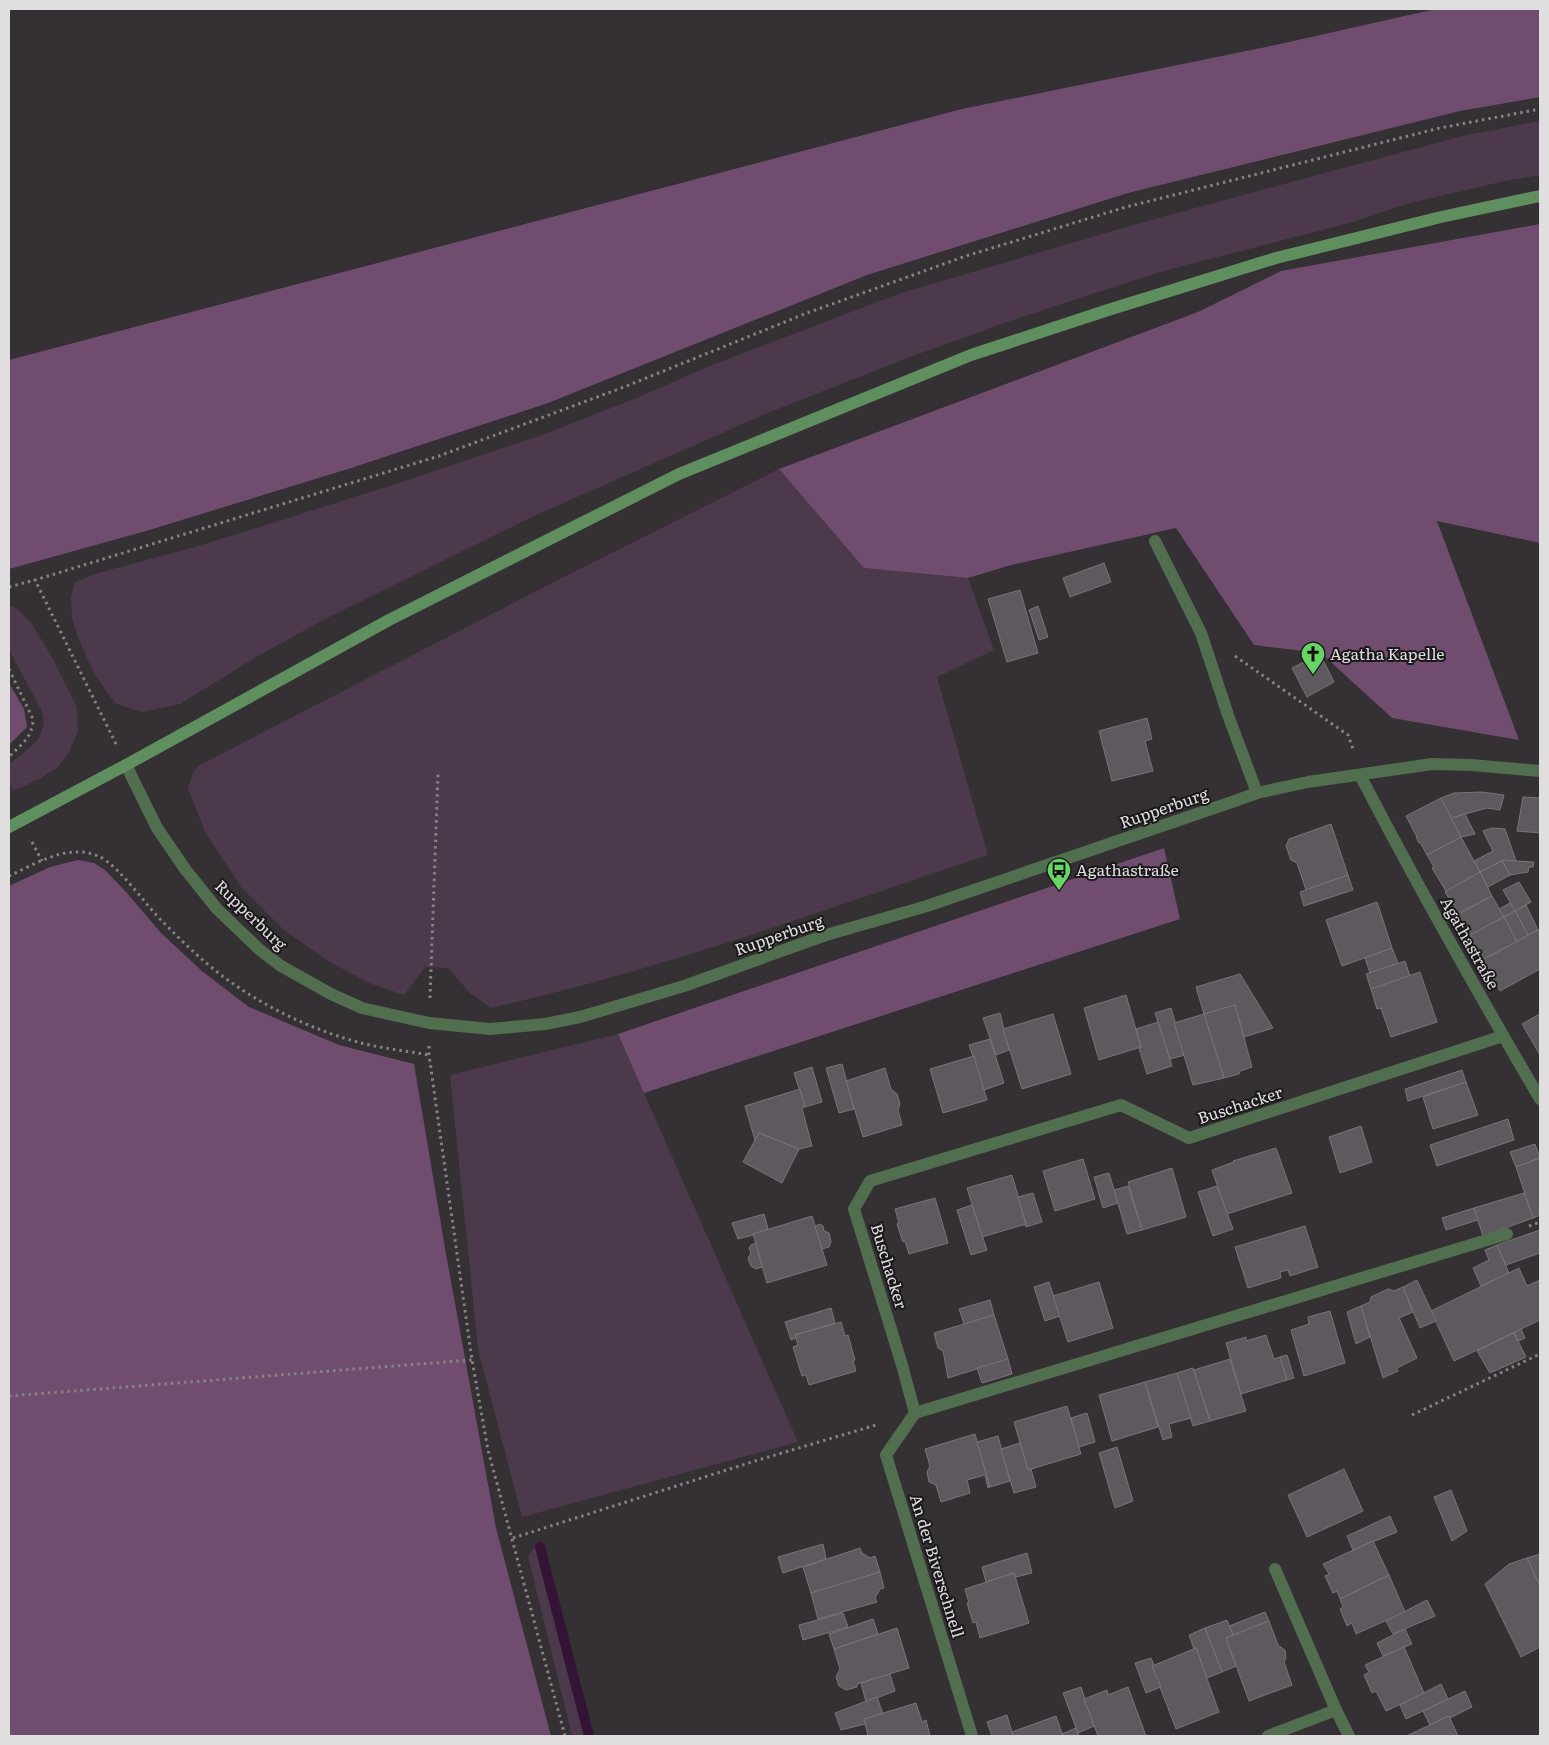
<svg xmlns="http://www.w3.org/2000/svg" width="1549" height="1745" viewBox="0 0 1549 1745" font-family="Literata,serif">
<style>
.green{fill:#4d394c}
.forest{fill:#704d6f}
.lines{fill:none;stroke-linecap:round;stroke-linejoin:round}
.stream{stroke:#331434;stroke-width:10}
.building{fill:#5e595e;stroke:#797479}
.path{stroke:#868285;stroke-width:3;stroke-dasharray:2.5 4;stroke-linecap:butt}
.lane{stroke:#516e4f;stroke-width:12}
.street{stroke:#516e4f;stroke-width:12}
.secondary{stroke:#608f5f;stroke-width:12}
.labels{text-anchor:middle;stroke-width:4;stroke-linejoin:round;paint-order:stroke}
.poi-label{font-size:16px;fill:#e1dee0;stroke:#1a181a;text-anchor:start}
.street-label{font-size:16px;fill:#e1dee0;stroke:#1a181a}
</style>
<rect width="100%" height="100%" fill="#343034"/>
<!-- green -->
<g class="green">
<polygon points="1540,121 1540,175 1505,181 1410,203 1349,223 1160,272 1016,319 907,358 765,414 532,517 325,619 258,656 180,704 142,712 115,703 95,675 78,638 72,618 71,597 75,582 95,574 202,545 396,484 550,432 634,399 712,365 898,294 1133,225 1232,198 1466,135"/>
<path d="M779,469L864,568L968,578L994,650L937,677L988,855C921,877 856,900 790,922C692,955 591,985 491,1008L469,992L448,968L425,967L404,995L369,983L326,960L282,928L241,887L206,834L188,789L193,772L198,766L558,580Z"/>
<path d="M9,606L15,607L32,624L53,659L77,707L78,731L69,752L57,768L39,779L13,791L9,781L10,763C29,749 51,735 41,709L9,650Z"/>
<polygon points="618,1034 798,1442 522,1517 478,1349 450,1075"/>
<polygon points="535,1546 538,1553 585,1736 572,1736 528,1556"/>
</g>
<!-- forest -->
<g class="forest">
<polygon points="1436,9 1540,9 1540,97 1460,111 1128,193 867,275 548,403 348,469 146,531 9,569 9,360 962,109 1280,44"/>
<polygon points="1540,224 1540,543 1437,521 1519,740 1392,718 1321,653 1254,645 1176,528 1011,565 968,578 864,568 779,469 1198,312 1281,271"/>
<polygon points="9,683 24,709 27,727 9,745"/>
<polygon points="1164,848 1180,919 644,1093 618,1034"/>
<polygon points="78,860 94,863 105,870 127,893 161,933 203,972 249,1007 339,1045 414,1064 446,1254 496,1528 551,1736 9,1736 9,886 50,867"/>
</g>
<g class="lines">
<!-- stream -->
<polyline class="stream" points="540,1547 589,1736"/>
</g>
<!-- building -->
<g class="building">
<polygon points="1104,563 1111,582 1070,597 1063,578"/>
<polygon points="1020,590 1038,653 1007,662 988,599"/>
<polygon points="1038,606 1048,637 1039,640 1029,610"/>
<polygon points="1320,654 1334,682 1307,697 1292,668"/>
<polygon points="1147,718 1152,739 1145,741 1153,771 1112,781 1099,731"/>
<polygon points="1482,792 1504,795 1500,810 1487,808 1451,818 1441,798 1454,793"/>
<polygon points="1523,797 1540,798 1540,833 1517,831"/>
<polygon points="1441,798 1461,837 1427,855 1420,842 1419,843 1416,837 1417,837 1406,816"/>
<polygon points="1465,814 1475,834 1461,837 1451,818"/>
<polygon points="1331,824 1348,875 1306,890 1297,863 1291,860 1286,846 1289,839"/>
<polygon points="1492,828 1505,829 1516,861 1503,860 1480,872 1474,861 1493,851 1483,831"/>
<polygon points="1461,837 1480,872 1446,891 1432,868 1434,867 1427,855"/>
<polygon points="1503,860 1516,861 1534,862 1533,867 1529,867 1528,872 1510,875 1502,861"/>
<polygon points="1502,861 1510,875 1488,887 1480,872"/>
<polygon points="1480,872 1492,896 1458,913 1450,897 1448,897 1445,892"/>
<polygon points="1348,875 1353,890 1304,906 1300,892"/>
<polygon points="1519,882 1531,902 1515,911 1503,890"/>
<polygon points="1492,896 1504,917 1470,935 1462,919 1460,920 1457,915"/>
<polygon points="1377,902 1392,948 1342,966 1326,920"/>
<polygon points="1510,903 1515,911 1504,917 1499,909"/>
<polygon points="1526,905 1538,930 1528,935 1515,911"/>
<polygon points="1515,911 1528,935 1517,942 1504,917"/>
<polygon points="1504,917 1517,942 1480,960 1477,954 1479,953 1470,935"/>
<polygon points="1538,930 1540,930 1540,969 1500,991 1483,960"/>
<polygon points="1392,948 1398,963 1370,973 1365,958"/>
<polygon points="1405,961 1410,976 1371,989 1366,974"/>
<polygon points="1420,972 1437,1022 1391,1037 1381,1008 1377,1009 1371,989"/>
<polygon points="1240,974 1273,1028 1244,1037 1235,1005 1204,1014 1196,987"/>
<polygon points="1126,995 1141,1047 1099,1060 1084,1008"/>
<polygon points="1235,1005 1252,1067 1240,1071 1239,1074 1224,1078 1204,1014"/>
<polygon points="1171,1008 1185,1055 1170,1059 1155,1013"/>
<polygon points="1000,1013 1009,1050 996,1055 983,1018"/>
<polygon points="1053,1014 1071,1074 1022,1089 1003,1029"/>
<polygon points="1204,1014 1224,1078 1193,1085 1174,1023"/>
<polygon points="1540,1014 1540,1055 1522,1024"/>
<polygon points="1158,1022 1172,1066 1147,1074 1139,1048 1141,1047 1136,1029"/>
<polygon points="990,1039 1004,1083 984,1090 969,1045"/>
<polygon points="974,1056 987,1100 943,1113 930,1069"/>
<polygon points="842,1064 854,1109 839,1113 826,1068"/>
<polygon points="812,1067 822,1102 805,1107 794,1073"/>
<polygon points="885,1068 891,1089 897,1094 900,1104 898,1110 902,1125 863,1137 846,1081"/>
<polygon points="1462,1070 1466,1082 1408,1101 1405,1089"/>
<polygon points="1466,1082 1478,1115 1433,1129 1423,1097"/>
<polygon points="800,1089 805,1107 802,1108 812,1146 799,1149 759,1133 755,1140 745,1106"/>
<polygon points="1508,1119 1514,1140 1437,1166 1430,1145"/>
<polygon points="1361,1126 1372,1162 1340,1173 1329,1137"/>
<polygon points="759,1133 799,1149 782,1183 743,1162"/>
<polygon points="1535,1144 1540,1158 1516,1167 1510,1152"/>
<polygon points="1276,1148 1292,1193 1227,1214 1212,1170 1234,1162 1233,1161"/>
<polygon points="1540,1158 1540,1215 1533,1218 1516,1167"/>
<polygon points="1083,1159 1095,1199 1055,1211 1043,1171"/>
<polygon points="1172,1168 1186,1217 1142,1230 1128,1182"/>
<polygon points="1109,1173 1118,1203 1103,1208 1094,1177"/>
<polygon points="1012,1175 1026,1224 982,1237 967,1188"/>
<polygon points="1128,1186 1142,1230 1127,1234 1114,1190"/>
<polygon points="1217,1186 1233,1229 1213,1236 1198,1192"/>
<polygon points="1033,1193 1042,1222 1026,1227 1025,1225 1026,1224 1018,1197"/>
<polygon points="1524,1193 1533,1218 1483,1236 1474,1208"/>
<polygon points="935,1198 948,1243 909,1254 905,1241 903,1242 897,1224 899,1223 895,1209"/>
<polygon points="972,1205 987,1250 971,1255 957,1210"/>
<polygon points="1474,1208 1478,1220 1446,1230 1442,1218"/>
<polygon points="764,1214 768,1229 753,1234 753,1235 738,1239 732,1223"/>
<polygon points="812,1216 827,1265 767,1283 753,1234"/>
<polygon points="820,1224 823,1226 824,1231 829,1233 831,1242 829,1247 822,1249 815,1226"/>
<polygon points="1305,1226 1318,1267 1290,1276 1288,1270 1280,1272 1281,1278 1248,1288 1235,1247"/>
<polygon points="1540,1230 1540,1253 1506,1265 1497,1245"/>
<polygon points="756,1243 762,1267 756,1269 751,1266 748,1258 751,1253 749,1248 751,1245"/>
<polygon points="1497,1245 1509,1273 1481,1286 1473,1268 1489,1260 1485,1250"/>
<polygon points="1519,1268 1527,1286 1540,1280 1540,1320 1454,1361 1431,1311"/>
<polygon points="1417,1280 1436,1321 1420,1328 1403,1287"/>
<polygon points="1049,1282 1060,1316 1045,1321 1034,1287"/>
<polygon points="1099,1282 1113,1328 1068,1342 1053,1296"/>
<polygon points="1403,1287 1413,1312 1399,1318 1417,1358 1397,1368 1398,1371 1383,1378 1361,1306 1370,1302 1371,1297 1388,1289 1394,1291"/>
<polygon points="990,1300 994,1315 964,1324 959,1309"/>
<polygon points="1361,1306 1370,1337 1356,1344 1347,1312"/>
<polygon points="831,1308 835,1323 795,1335 796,1338 791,1340 785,1322"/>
<polygon points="1330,1311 1345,1363 1304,1376 1291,1330 1309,1324 1308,1317"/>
<polygon points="994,1315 1008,1359 948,1378 943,1351 938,1348 934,1333"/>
<polygon points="841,1322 845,1336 848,1335 855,1360 853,1361 856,1371 809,1385 806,1375 802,1376 793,1347 798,1345 795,1335"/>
<polygon points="1521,1329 1525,1338 1518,1341 1514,1333"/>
<polygon points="1514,1333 1526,1357 1490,1373 1477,1351"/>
<polygon points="1266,1335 1274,1359 1280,1357 1287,1380 1241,1394 1226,1343 1246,1337 1246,1341"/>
<polygon points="1287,1355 1294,1378 1287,1380 1280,1357"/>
<polygon points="1008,1359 1012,1374 982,1383 977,1368"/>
<polygon points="1230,1359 1246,1411 1210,1421 1194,1370"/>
<polygon points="1193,1368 1210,1421 1193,1426 1177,1373"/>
<polygon points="1177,1373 1191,1418 1169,1424 1172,1437 1163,1440 1145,1382"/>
<polygon points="1145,1382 1158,1427 1112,1441 1099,1395"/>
<polygon points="1067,1406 1081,1454 1028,1470 1014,1422"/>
<polygon points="1087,1413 1095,1442 1079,1447 1071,1418"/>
<polygon points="975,1434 990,1487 988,1488 985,1475 967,1480 970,1493 941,1502 936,1485 929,1482 927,1472 930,1466 925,1449"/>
<polygon points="998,1436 1010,1481 990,1487 977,1442"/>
<polygon points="1020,1443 1028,1470 1031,1469 1036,1487 1014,1493 1001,1449"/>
<polygon points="1117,1447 1133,1501 1115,1508 1099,1453"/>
<polygon points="1344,1469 1363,1511 1307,1537 1288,1495"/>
<polygon points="1451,1490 1467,1531 1452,1541 1434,1497"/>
<polygon points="1390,1516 1397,1532 1353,1550 1347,1536"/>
<polygon points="1373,1541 1389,1575 1340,1599 1337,1591 1333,1593 1325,1576 1329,1574 1323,1564"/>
<polygon points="823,1544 826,1559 783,1573 778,1557"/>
<polygon points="860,1548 862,1553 870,1558 875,1556 880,1572 811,1593 803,1567"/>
<polygon points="1027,1553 1032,1573 1016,1577 1014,1573 986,1582 982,1567"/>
<polygon points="1540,1554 1540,1586 1527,1558"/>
<polygon points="1527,1558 1540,1586 1540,1647 1521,1657 1485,1584 1509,1564"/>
<polygon points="880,1572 884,1588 880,1589 875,1598 877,1602 818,1619 811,1593"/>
<polygon points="1014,1573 1029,1623 980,1638 976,1622 973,1623 967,1603 969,1603 965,1589"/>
<polygon points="1389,1575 1405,1612 1356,1634 1352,1623 1347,1626 1340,1609 1343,1607 1340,1599"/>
<polygon points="1427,1600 1435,1616 1393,1634 1386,1621"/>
<polygon points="1265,1612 1269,1621 1233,1635 1229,1626"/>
<polygon points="843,1613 848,1627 803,1640 799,1625"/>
<polygon points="873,1619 878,1634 834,1649 829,1634"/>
<polygon points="1227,1620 1233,1635 1226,1638 1236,1666 1222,1672 1205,1628"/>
<polygon points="1269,1621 1278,1645 1285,1650 1286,1658 1284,1662 1292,1685 1249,1701 1226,1638"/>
<polygon points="897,1628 909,1668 857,1684 857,1687 846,1690 839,1686 836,1677 840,1669 834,1649"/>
<polygon points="1205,1628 1222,1672 1207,1678 1196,1648 1194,1649 1189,1635"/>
<polygon points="1405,1629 1412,1644 1383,1656 1377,1643"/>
<polygon points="1404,1647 1424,1693 1386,1711 1376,1691 1372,1693 1364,1675 1369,1672 1365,1665"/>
<polygon points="1196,1648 1219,1712 1176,1729 1152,1666"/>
<polygon points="1151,1658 1154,1665 1152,1666 1161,1687 1146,1693 1135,1663"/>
<polygon points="890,1674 895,1691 866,1702 861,1683"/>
<polygon points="1441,1684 1448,1699 1406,1719 1400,1705"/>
<polygon points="1081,1687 1094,1726 1078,1733 1063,1693"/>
<polygon points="1128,1687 1146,1736 1098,1736 1084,1699 1107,1690 1108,1695"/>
<polygon points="1465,1691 1472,1707 1450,1718 1449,1716 1430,1725 1423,1711"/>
<polygon points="877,1697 883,1714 864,1719 865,1724 841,1730 835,1713"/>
<polygon points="916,1703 922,1722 926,1720 930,1736 868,1736 864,1719"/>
<polygon points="1007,1715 1013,1736 992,1736 987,1722"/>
<polygon points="1056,1716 1063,1736 1013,1736 1012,1732"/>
<polygon points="1449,1716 1458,1736 1406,1736 1430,1725"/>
<polygon points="1076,1728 1079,1736 1063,1736 1062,1734"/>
</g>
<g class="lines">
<!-- path -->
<g class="path">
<polyline points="9,587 35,580"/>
<polyline points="1235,656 1348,735 1354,752"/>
<path d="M9,669L33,719C33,738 20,745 9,757"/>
<polyline points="116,744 35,580 439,456 624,387 807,313 966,256 1126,207 1440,128 1540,109"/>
<polyline points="32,842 42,861"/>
<path d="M9,876C35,864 68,843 98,856C119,865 146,906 164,923C179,938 194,953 211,967C255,1003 310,1030 365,1044C386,1049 408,1051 429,1055"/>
<polyline points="430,998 438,774"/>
<polyline points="429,1046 429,1055 472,1360 488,1450 565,1736"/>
<polyline points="1529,1226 1540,1222"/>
<polyline points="9,1396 472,1360"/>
<polyline points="1412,1415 1540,1354"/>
<polyline points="513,1538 755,1461 876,1425"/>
</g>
<!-- lane -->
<polyline class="lane" points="1155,541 1201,633 1228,715 1257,793"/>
<!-- street -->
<g class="street">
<polyline points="126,765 157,828 185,869 217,909 260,950 281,966 331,994 362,1008 429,1023 490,1029 545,1024 580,1017 684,986 826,935 927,906 1232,802 1257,793 1308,782 1432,764 1471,765 1540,771"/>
<path d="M1360,775C1417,885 1478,993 1540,1099"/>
<polyline points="915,1413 902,1365 854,1209 870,1181 1121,1105 1189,1138 1503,1036"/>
<polyline points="915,1413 1507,1234"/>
<polyline points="915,1413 886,1455 972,1736"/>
<polyline points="1336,1710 1349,1736"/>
<polyline points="1268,1736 1336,1710 1275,1569"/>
</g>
<!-- secondary -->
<polyline class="secondary" points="9,827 126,765 389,620 679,474 971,355 1108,310 1276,258 1441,217 1540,196"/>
</g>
<!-- icons -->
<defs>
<symbol id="church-pin" viewBox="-11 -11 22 30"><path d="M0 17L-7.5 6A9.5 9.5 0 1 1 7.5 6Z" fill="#67d466" stroke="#1a181a"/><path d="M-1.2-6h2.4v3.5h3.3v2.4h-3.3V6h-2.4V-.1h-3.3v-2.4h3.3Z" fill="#111"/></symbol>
<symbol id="bus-pin" viewBox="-11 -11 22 30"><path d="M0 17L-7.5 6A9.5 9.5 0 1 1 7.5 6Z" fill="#67d466" stroke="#1a181a"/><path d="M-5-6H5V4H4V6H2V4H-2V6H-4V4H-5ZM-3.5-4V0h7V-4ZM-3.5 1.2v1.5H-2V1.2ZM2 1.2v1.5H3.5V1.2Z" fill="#111"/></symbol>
</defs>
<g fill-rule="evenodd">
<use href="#church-pin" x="1299" y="640" width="28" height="38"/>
<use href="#bus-pin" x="1045" y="856" width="28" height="38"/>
</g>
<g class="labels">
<!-- poi labels -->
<g class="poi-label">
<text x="1330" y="660">Agatha Kapelle</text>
<text x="1076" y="876">Agathastraße</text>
</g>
<!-- street labels -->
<g class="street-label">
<text transform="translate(1164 808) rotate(-19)" y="6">Rupperburg</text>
<text transform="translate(251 915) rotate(44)" y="6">Rupperburg</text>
<text transform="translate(779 935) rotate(-19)" y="6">Rupperburg</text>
<text transform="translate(1470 943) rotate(61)" y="6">Agathastraße</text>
<text transform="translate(1240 1105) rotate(-18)" y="6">Buschacker</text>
<text transform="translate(889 1266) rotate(73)" y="6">Buschacker</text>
<text transform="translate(937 1566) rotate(73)" y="6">An der Biverschnell</text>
</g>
</g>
<!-- border -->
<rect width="1549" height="1745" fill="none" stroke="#e1dee0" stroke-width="20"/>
</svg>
